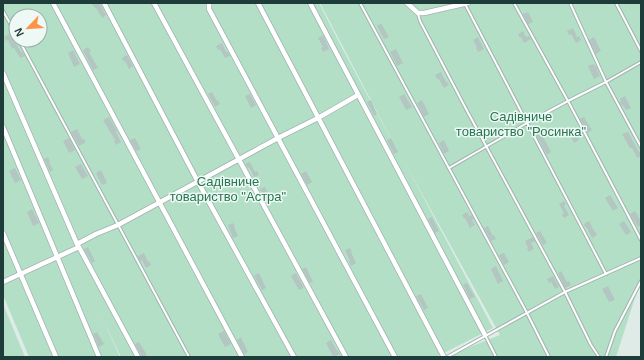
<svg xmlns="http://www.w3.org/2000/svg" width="644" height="360" viewBox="0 0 644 360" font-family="Arial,sans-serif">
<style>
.green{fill:#b4dfc7;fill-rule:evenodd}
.building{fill:#b3c6c1}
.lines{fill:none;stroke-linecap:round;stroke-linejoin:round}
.service-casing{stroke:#a1b3af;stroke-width:4}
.minor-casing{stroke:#a1b3af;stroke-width:6}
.service{stroke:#fff;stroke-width:2}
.minor{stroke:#fff;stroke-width:4.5}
.labels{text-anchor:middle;stroke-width:3;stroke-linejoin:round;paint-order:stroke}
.park-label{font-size:13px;fill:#257652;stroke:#eef8f4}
</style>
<rect width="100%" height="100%" fill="#deebe7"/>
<!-- green -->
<g class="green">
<path d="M3,3H319L340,44L400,156L320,3H641V279L616,357H445L500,335L404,161L493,328L436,357H121L101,316L120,357H29L3,295ZM16,16H40V40H16Z"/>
<polygon points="3,304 25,357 3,357"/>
</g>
<!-- building -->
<g class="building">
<polygon points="95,3 99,3 106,15 102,18 96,8 95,8 92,4"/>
<polygon points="528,12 533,22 528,24 523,14"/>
<polygon points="381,23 389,37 384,39 377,26"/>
<polygon points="573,28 577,37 579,36 581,40 576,43 571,34 569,35 567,31"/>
<polygon points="523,31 526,37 529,36 531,39 524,43 521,37 520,38 518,34"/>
<polygon points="9,34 14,43 15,42 21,52 22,52 25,56 20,58 14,48 12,49 8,40 6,41 4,37"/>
<polygon points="323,35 329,49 323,52 321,48 323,47 318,38"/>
<polygon points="478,37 484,49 478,52 476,48 477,47 473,40"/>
<polygon points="594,37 601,51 596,54 589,40"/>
<polygon points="222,43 226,52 228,52 230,56 225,58 220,49 218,50 216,46"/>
<polygon points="88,47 91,51 89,52 98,68 93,70 83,50"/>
<polygon points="396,49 403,63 397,66 390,52"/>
<polygon points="73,50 80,64 74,67 68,53"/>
<polygon points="127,55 133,66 129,69 125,61 124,62 122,58"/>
<polygon points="593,64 595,66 596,66 598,70 597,70 600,76 594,79 588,66"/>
<polygon points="441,72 446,82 447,82 449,85 444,88 438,78 437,79 435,75"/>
<polygon points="212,92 217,101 218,100 220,104 215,107 208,94"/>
<polygon points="250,94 256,105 251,108 245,96"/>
<polygon points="404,94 412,107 406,110 399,97"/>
<polygon points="625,96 631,108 626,110 623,105 622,106 619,102 621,101 620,99"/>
<polygon points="371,100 377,114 374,116 367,102"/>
<polygon points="422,100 429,114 424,117 417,103"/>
<polygon points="109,117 117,131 116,132 121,142 116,145 114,141 115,140 103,120"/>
<polygon points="584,117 592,130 588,133 580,119"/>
<polygon points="77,129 82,139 84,139 86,142 79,146 71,132"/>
<polygon points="539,129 551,152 547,155 534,131"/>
<polygon points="574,129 579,140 574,143 569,132"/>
<polygon points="628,132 639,152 641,151 641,156 637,158 632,148 630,148 622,134"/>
<polygon points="69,138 75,150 69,153 63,141"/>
<polygon points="135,138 141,149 136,151 130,140"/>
<polygon points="391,138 398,152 394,154 387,140"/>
<polygon points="444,140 449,151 444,154 439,143"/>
<polygon points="48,157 50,161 49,162 53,170 50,172 44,159"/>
<polygon points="250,162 255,172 257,171 259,175 254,177 249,167 248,168 245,164"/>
<polygon points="81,164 88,176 82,179 75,167"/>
<polygon points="15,168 21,180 15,183 9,171"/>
<polygon points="101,170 107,183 102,185 96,173"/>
<polygon points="306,171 312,182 307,185 301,174"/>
<polygon points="265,187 272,201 267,204 260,189"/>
<polygon points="610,195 618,208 613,211 605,198"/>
<polygon points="564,201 566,205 564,206 569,215 564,218 562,214 564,213 559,204"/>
<polygon points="32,209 39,223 33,226 27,212"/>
<polygon points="635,211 641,221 641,225 638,227 630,214"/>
<polygon points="467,212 469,216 471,215 474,219 472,220 475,225 470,228 465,218 464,219 462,215"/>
<polygon points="432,217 439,231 435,233 428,219"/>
<polygon points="589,221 594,231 595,231 597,235 592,238 587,228 586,228 584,224"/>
<polygon points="624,221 631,232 626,235 619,224"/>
<polygon points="233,223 235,227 234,227 238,236 233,238 228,225"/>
<polygon points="488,226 493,236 494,235 496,239 491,241 484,228"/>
<polygon points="540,231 547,243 543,245 536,233"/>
<polygon points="533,237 535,241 531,243 534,249 529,252 527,248 528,248 525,241"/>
<polygon points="88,247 95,261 92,263 84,249"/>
<polygon points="350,248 352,252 351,252 356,263 351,266 349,262 350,261 345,250"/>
<polygon points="144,253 148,262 149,261 151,265 146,268 142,260 140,261 138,257 138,256"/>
<polygon points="504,253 509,262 504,265 499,255"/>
<polygon points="496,266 503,281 498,284 491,269"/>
<polygon points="306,267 313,282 310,283 302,269"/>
<polygon points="561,271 567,282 569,281 571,285 565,288 558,273"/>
<polygon points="259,273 266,288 262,290 254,276"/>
<polygon points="296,273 304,288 299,290 291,276"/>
<polygon points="553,276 559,287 555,289 551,282 549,283 547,279"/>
<polygon points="467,283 475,297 470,299 463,285"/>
<polygon points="608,286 615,300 609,302 602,289"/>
<polygon points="421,294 428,308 424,310 416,296"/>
<polygon points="224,331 231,344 225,347 218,334"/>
<polygon points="97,332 104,344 99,347 93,334"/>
<polygon points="241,337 248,352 244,354 237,340"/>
<polygon points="331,340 337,351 338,351 340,354 334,357 333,357 326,343"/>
<polygon points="139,342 147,355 144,357 142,357 135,344"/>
</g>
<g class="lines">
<defs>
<g id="service">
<polyline points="360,3 527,313 549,357"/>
<polyline points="514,3 568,101 641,240"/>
<polyline points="570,3 606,82 641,147"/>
<polyline points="616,3 641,51"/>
<polyline points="465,4 606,274"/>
<polyline points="3,11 16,34"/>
<polyline points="418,14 420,21 465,107 565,292 591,345 599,357"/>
<polyline points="19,40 189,357"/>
<polyline points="449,168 527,123 568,101 606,82 641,62"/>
<polyline points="485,335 496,357"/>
<polyline points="447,357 565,292 641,258"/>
<polyline points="606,357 615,331 641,281"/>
</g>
<g id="minor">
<polyline points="53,3 242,357"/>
<polyline points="104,3 198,182 294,357"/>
<polyline points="154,3 346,357"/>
<polyline points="209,3 209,9 395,357"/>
<polyline points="258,3 444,357"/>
<polyline points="310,3 485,335"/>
<polyline points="407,3 418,13 424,13 468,3"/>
<polyline points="3,73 77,244 96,234 118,225 278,138 318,118 358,95"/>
<polyline points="3,127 99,357"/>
<polyline points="3,233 56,357"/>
<polyline points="3,282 79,247 138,357"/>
</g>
</defs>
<!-- service casing -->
<use href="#service" class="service-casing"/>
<!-- minor casing -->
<use href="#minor" class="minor-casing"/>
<!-- service -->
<use href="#service" class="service"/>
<!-- minor -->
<use href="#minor" class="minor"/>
</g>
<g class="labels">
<!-- park labels -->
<g class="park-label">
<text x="521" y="121">Садівниче<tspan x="521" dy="15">товариство "Росинка"</tspan></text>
<text x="228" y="186">Садівниче<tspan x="228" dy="15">товариство "Астра"</tspan></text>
</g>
</g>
<!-- border -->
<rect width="644" height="360" fill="none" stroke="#1e3c39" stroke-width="8"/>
<!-- north arrow -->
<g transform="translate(28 28) rotate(245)"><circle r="19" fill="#eef8f4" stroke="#9bada9"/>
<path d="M0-3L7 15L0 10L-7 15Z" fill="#fe9348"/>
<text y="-6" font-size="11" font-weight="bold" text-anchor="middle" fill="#1e3c39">N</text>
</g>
</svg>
